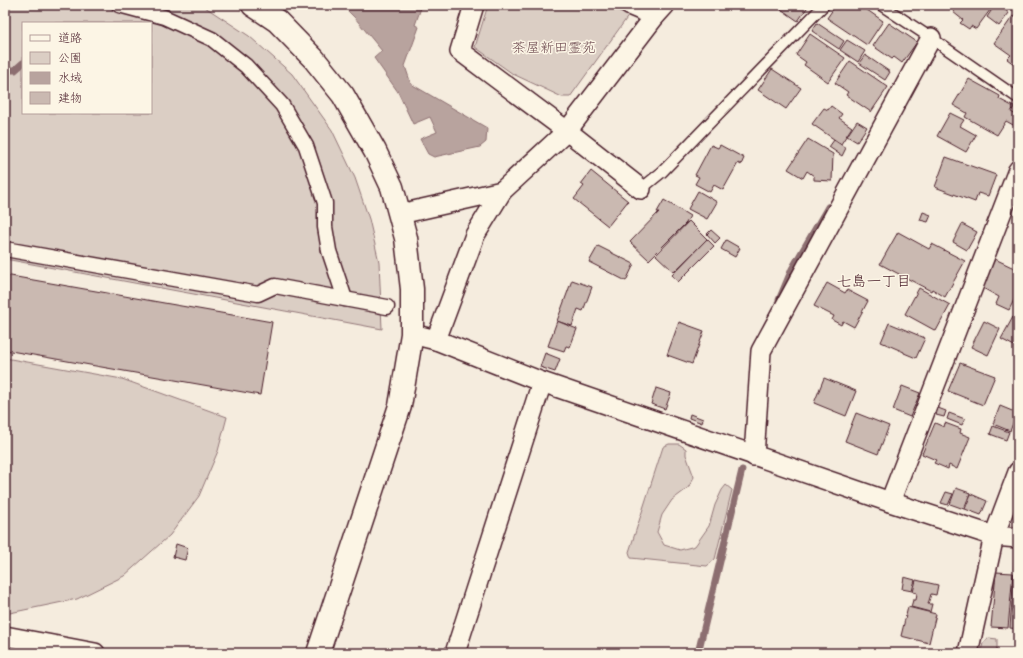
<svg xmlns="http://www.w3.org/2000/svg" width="1023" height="658" viewBox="0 0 1023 658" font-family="'Architects Daughter','Klee One',sans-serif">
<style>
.green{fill:#dbcec4;stroke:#927678;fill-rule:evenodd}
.water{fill:#b8a39e;stroke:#8c6e70}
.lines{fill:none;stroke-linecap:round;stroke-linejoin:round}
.stream{stroke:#8c6e70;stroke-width:7}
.building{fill:#cab9b1;stroke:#4a1f2b}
.service-casing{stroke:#4a1f2b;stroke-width:13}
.pedestrian-casing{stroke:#4a1f2b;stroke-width:17}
.minor-casing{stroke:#4a1f2b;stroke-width:22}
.tertiary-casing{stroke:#4a1f2b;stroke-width:25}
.service{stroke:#fcf5e5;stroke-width:10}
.pedestrian{stroke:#fcf5e5;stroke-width:14}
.minor{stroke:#fcf5e5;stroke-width:19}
.tertiary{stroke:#fcf5e5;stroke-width:22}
.labels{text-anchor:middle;stroke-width:3;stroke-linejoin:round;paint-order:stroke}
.park-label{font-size:14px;fill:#6e4b51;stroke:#fcf5e5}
.neighbourhood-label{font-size:15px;fill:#4a1f2b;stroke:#fcf5e5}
</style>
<rect width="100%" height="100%" fill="#f5ecde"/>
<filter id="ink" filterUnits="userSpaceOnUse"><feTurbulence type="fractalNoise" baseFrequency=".025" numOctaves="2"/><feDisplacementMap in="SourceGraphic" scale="8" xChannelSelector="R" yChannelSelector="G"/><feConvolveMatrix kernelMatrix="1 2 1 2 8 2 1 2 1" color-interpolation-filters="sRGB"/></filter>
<g filter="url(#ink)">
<!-- green -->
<g class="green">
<path d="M5,5H202L249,36L292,74L332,130L355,178L369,219L379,262L382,329L5,259ZM23,23H151V113H23Z"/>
<polygon points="488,5 605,5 629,15 570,97 562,97 513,74 475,47"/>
<polygon points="5,358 122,379 227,417 218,451 199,496 170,535 124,576 77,599 5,614"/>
<polygon points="669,444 679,444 686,449 686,455 694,477 688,488 672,500 662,515 657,532 664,545 680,550 695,546 709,526 715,505 722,490 726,485 732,490 715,559 707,566 631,558 629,552 663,447"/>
<polygon points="989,638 997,639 997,647 995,653 981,653 983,643"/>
</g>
<!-- water -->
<polygon class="water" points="342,5 422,5 415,25 419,27 405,66 411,84 487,128 486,142 480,147 434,157 428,154 420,139 437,132 430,117 413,124 398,92 374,58 382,51 355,18"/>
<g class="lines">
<!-- stream -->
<g class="stream">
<polyline points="5,70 15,70 23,63"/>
<polyline points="779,300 792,269 828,207"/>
<polyline points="698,653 742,470"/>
</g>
</g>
<!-- building -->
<g class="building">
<polygon points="779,5 809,5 798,21 778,7"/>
<polygon points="836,5 860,5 883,21 867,45 827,18"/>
<polygon points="958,5 992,5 993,6 976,29 971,26 969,29 960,23 963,20 953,12"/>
<polygon points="995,5 998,5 1009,13 999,26 987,17"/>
<polygon points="1013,16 1018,20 1018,67 1007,59 1011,55 994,43"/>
<polygon points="817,23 844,41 839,49 812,31"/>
<polygon points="889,23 917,42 902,63 894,57 892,59 873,46"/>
<polygon points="810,34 845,58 828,82 804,65 806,62 796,55"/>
<polygon points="847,40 865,51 858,62 840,50"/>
<polygon points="865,55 890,72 885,80 859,63"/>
<polygon points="850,61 888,87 871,112 846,95 848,92 835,83"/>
<polygon points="772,69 801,88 786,109 758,90"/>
<polygon points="969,79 1000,96 999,99 1014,107 1011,112 1018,116 1018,120 1015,126 1006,121 997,135 965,117 967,113 953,105"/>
<polygon points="831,106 842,114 839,118 852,127 841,144 812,124 824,108 828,110"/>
<polygon points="950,113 964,120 960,126 976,135 966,152 937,136"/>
<polygon points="857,121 867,127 857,142 847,136"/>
<polygon points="808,139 833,154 832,181 814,180 814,176 807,171 803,178 788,169"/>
<polygon points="834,140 846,148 842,156 829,147"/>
<polygon points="711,145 718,148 720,145 744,158 741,165 738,163 723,190 714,185 710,192 695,184 699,177 695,175"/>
<polygon points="946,157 996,175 988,196 978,193 975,202 935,187"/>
<polygon points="591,171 628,201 608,226 574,199 584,186 581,184"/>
<polygon points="698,191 717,202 707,219 688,209"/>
<polygon points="664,200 690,216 686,223 649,260 630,242 659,212 657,212"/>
<polygon points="923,212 931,215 928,222 920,220"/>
<polygon points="689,221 707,239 674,272 656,255"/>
<polygon points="962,224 977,232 967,250 953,242"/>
<polygon points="711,230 720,238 715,243 707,234"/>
<polygon points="898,232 929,249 932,244 965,261 945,297 932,289 931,291 880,264"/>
<polygon points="707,239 714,246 678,282 672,275"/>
<polygon points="726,240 740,248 735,257 721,249"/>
<polygon points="598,246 634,264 626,281 589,262"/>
<polygon points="995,259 1018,270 1018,292 1009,310 996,304 999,297 981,287"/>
<polygon points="5,275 272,322 260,395 5,350"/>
<polygon points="572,280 592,287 583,311 578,309 572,326 557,321"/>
<polygon points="827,283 845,293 847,290 868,301 854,327 843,321 841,325 832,320 834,316 814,306"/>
<polygon points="919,288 950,305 936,331 905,314"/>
<polygon points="1013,317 1018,320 1018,348 1001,339"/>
<polygon points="557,321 577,329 570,347 566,346 564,351 548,346"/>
<polygon points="984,321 1000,329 988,355 971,347"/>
<polygon points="679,322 704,331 692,364 667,355"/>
<polygon points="889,323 925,338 916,358 904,353 904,352 881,342"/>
<polygon points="545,353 560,359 555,372 540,367"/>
<polygon points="960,363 995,376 983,405 948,391"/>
<polygon points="824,378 856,391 846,416 814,403"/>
<polygon points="902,386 920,393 910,417 893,410"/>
<polygon points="656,388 671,393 665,409 651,404"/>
<polygon points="1000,406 1017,413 1010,431 993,424"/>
<polygon points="938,408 946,411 944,417 936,415"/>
<polygon points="856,413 889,426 878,454 845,441"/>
<polygon points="949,413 965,419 962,425 947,419"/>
<polygon points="690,414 703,419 702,423 689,418"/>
<polygon points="935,423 944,427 945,423 961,429 960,433 970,437 957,469 949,465 948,469 934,463 936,460 922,454"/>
<polygon points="993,426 1009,432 1006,440 990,434"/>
<polygon points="956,488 970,493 964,509 950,504"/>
<polygon points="946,492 953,494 948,505 941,503"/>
<polygon points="971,494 987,501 981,515 965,509"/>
<polygon points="176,544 188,548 185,560 173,557"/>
<polygon points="1015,550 1018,550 1018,570 1014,570"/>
<polygon points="996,572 1013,573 1008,628 991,627"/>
<polygon points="1014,573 1018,574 1018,629 1010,628"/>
<polygon points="904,577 915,580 912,591 902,589"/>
<polygon points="916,580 938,585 936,595 931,594 928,604 932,604 930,612 911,607 913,600 916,600 917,593 913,592"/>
<polygon points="908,607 936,614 929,643 901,636"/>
</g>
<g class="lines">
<defs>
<g id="service">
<polyline points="881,5 931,38 1018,98"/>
<polyline points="641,189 662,172 824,5"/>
</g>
<g id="pedestrian">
<polyline points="119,5 164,17 212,39 246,66 282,105 306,146 325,203 325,227 329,251 345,299"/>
<polyline points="5,249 258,294 275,286 387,307"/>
</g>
<g id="minor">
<polyline points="629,5 655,16"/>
<polyline points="641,189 567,131 655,16 665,5"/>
<polyline points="400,214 502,191"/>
<polyline points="412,334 436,340 542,382 890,502 994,536 1018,538"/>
<polyline points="436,340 475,235 502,191 567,131 460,51 474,5"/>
<polyline points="754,456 761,351 931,38"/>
<polyline points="890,502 1018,170"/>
<polyline points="5,636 95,653"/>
<polyline points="455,653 542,382"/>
<polyline points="968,653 994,536 1018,472"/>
</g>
<polyline id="tertiary" points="253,5 277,21 314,59 343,95 375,151 392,187 406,238 412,289 412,334 400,406 318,653"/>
</defs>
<!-- service casing -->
<use href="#service" class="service-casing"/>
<!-- pedestrian casing -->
<use href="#pedestrian" class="pedestrian-casing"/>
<!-- minor casing -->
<use href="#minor" class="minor-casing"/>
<!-- tertiary casing -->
<use href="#tertiary" class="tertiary-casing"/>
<!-- service -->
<use href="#service" class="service"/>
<!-- pedestrian -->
<use href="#pedestrian" class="pedestrian"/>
<!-- minor -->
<use href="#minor" class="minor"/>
<!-- tertiary -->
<use href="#tertiary" class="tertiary"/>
</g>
</g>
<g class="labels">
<!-- park labels -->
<g class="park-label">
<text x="554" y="52">茶屋新田霊苑</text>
</g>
<!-- neighbourhood labels -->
<g class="neighbourhood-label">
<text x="874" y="286">七島一丁目</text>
</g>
</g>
<!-- margin -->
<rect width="1023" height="658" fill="none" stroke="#fcf5e5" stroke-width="20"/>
<rect x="10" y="10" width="1003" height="638" fill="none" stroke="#4a1f2b" stroke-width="1.5" filter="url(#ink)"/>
<!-- legend -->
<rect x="22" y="22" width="130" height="92" fill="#fcf5e5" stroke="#b59f9b"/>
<rect x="30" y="35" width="20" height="6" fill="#fcf5e5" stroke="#b59f9b"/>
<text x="58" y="42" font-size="12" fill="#4a1f2b">道路</text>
<rect x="30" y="52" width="20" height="12" fill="#dbcec4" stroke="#b59f9b"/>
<text x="58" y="62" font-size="12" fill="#4a1f2b">公園</text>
<rect x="30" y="72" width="20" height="12" fill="#b8a39e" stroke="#b59f9b"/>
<text x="58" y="82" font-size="12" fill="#4a1f2b">水域</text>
<rect x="30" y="92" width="20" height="12" fill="#cab9b1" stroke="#b59f9b"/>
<text x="58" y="102" font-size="12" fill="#4a1f2b">建物</text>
</svg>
